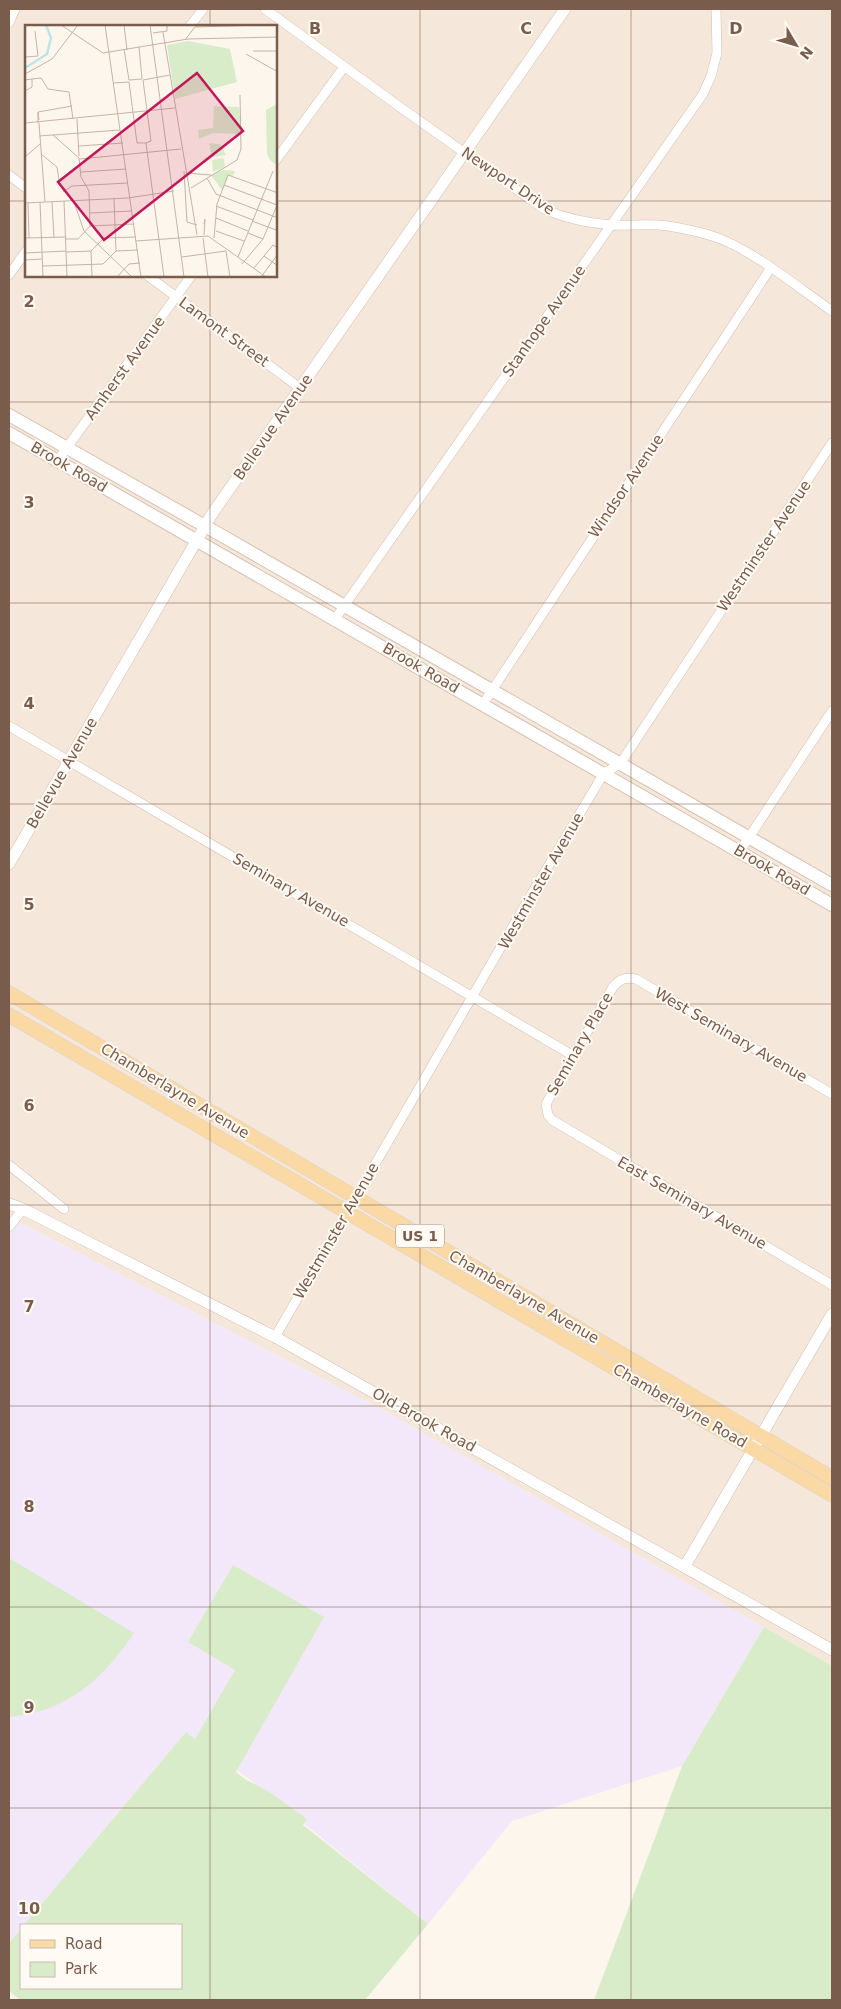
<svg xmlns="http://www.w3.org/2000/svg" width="841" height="2009" viewBox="0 0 841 2009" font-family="'DejaVu Sans',sans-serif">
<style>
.residential{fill:#f5e8da;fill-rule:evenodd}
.education{fill:#f3e8fa}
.green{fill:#d8ecc9}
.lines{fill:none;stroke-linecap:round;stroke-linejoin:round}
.minor-casing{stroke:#d1beb0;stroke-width:10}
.tertiary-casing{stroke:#d1beb0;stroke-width:12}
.secondary-casing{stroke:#d6c0b0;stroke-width:14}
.primary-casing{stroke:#dad1cd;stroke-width:15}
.minor{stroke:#fff;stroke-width:9}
.tertiary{stroke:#fff;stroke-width:11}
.secondary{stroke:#fff;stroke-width:12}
.primary{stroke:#fbd9a5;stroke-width:14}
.grid{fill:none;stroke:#7a5c4d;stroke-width:1;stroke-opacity:0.55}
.labels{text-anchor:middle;stroke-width:4;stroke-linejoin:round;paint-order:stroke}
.shield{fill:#fffaf3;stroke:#a28b7f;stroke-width:1}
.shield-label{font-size:14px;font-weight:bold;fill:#7a5c4d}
.street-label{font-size:15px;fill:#7a5c4d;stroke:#fffaf3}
.inset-river{fill:none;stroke:#bfe3e8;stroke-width:2.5}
.inset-road{fill:none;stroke:#c5b3a7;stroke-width:1}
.view{fill:#c2185b;fill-opacity:0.15;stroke:#c2185b;stroke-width:2.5}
.inset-edge{fill:none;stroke:#7a5c4d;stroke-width:2.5}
.grid-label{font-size:16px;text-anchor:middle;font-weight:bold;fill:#7a5c4d;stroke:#fffaf3;stroke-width:4;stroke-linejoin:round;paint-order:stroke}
</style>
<rect width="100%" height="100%" fill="#fdf6ec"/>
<!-- residential -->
<path class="residential" d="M9,9H832V1666L383,1410L9,1217ZM26,26H276V276H26Z"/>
<!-- education -->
<polygon class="education" points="9,1217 383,1410 764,1627 682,1766 512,1821 428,1924 250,1780 186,1732 24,1925 21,1925 21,1929 9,1943"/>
<!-- green -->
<g class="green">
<path d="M9,1558L134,1633C103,1679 67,1712 9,1717Z"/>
<polygon points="233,1565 324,1617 236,1772 245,1779 271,1793 307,1819 303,1825 428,1924 365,2000 20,2000 9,1991 9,1943 21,1929 21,1988 181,1988 181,1925 24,1925 186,1732 195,1739 235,1670 188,1642"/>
<polygon points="764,1627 832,1666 832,2000 594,2000 682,1766"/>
</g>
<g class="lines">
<defs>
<g id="minor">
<path d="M265,9L400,107L544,209C564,218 588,223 611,225C630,226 649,223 668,226C686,229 707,233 723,240C759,255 800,289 832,311"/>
<polyline points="9,23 15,9"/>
<polyline points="190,26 203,9"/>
<polyline points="276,160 344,67"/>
<polyline points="9,175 26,188"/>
<polyline points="9,275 26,251"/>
<polyline points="148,276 300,388"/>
<polyline points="58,460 191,276"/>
<polyline points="335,619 703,94 711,76 717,53 716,9"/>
<polyline points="483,704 770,269"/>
<polyline points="9,726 572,1055"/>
<polyline points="740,851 832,711"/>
<path d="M832,1094L636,979C625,977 620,979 613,987L546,1104L548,1115L552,1120L832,1285"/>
<polyline points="9,1165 64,1209"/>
<polyline points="9,1227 23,1209"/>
<polyline points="275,1337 531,895 604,773 620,764 832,443"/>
</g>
<g id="tertiary">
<polyline points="9,864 212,514 565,9"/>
<polyline points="9,1204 23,1209 275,1337 832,1650"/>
<polyline points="685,1566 832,1314"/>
</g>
<g id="secondary">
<polyline points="9,415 219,534 832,885"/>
<polyline points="9,433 832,905"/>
</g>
<g id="primary">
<polyline points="9,993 832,1478"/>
<polyline points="9,1015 832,1495"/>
</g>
</defs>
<!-- minor casing -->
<use href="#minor" class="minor-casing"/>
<!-- tertiary casing -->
<use href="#tertiary" class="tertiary-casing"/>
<!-- secondary casing -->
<use href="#secondary" class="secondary-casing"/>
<!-- primary casing -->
<use href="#primary" class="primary-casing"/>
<!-- minor -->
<use href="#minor" class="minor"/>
<!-- tertiary -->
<use href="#tertiary" class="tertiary"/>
<!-- secondary -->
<use href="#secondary" class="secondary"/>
<!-- primary -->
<use href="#primary" class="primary"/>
</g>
<!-- grid -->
<path class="grid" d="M210,9V26M420,9V2000M631,9V2000M9,201H26M276,201H832M210,276V2000M9,402H832M9,603H832M9,804H832M9,1004H832M9,1205H832M9,1406H832M9,1607H832M9,1808H832"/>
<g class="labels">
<!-- shield labels -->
<rect class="shield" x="396" y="1224.5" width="48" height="23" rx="4"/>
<g class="shield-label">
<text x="420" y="1241">US 1</text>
</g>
<!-- street labels -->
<g class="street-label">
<text transform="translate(508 181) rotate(34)" y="5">Newport Drive</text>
<text transform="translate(544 321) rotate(-55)" y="5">Stanhope Avenue</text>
<text transform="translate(224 332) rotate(36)" y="5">Lamont Street</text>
<text transform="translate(125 368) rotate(-54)" y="5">Amherst Avenue</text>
<text transform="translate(273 427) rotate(-55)" y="5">Bellevue Avenue</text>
<text transform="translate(69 467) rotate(30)" y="5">Brook Road</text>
<text transform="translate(626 486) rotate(-56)" y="5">Windsor Avenue</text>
<text transform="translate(764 546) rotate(-56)" y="5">Westminster Avenue</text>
<text transform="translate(421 668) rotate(30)" y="5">Brook Road</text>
<text transform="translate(62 773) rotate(-60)" y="5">Bellevue Avenue</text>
<text transform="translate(772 870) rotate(30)" y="5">Brook Road</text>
<text transform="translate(541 881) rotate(-60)" y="5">Westminster Avenue</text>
<text transform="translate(291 890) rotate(30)" y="5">Seminary Avenue</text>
<text transform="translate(731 1035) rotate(30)" y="5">West Seminary Avenue</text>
<text transform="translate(580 1044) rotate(-60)" y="5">Seminary Place</text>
<text transform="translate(175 1091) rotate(31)" y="5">Chamberlayne Avenue</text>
<text transform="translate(692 1203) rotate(30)" y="5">East Seminary Avenue</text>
<text transform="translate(336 1231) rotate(-60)" y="5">Westminster Avenue</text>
<text transform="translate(524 1297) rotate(30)" y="5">Chamberlayne Avenue</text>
<text transform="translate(680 1406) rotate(30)" y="5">Chamberlayne Road</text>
<text transform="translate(424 1420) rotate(29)" y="5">Old Brook Road</text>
</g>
</g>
<!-- overview -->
<g transform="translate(25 25)">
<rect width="252" height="252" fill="#fdf6ec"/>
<path d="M163,16L205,24L212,57L150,74L142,20ZM252,79H253L252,140L245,135L242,129L241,85ZM189,81L214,82L216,109L188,108L174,114L173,105L188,103ZM184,118L195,119L201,130L187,132ZM199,133L200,142L188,147L187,135ZM198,145L210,146L208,151L204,150L197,165L186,150Z" fill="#d8ecc9"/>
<path class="inset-river" d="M0,43L22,29L26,13L21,0"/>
<path class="inset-road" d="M36,0L78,28L163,14L253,12M80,0L116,252M99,0L102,25M125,0L159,252M170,2L239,0M138,7L172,210M128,8L142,6V0M160,15L170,2M99,24L104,55L117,54L114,22M228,26H253M221,29L253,47M0,32L13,31L10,6M0,49L27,34L53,0M7,54L16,53L23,64L44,67L48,94M0,55L7,54V62L0,66M88,58L104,57L112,118H121L126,116L118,55L145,50M13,87L47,81M52,94L54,131M0,98L150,83M13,98V87L14,95M14,98L20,177M28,110L54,133L56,152L64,166L65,201M14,111L95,105M121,118L139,252M54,121L98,118M16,129L32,142L35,161L49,177L59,206L107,252M0,132L15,119M55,134L156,124M159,146L162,197L172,200M56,147L101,144M161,148L186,150M182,153L191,169L253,193M199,160L252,180M166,163L212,135L216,124L215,70M38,167L47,161L103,158M89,173L91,226M39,176L42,252M15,177L18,252M27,177L29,212M0,178L103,173L149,166M3,178L4,213M191,181L228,195M65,188L107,186M191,193L223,206M227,196L251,205M179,199L180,194L179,210M191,206L219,216M223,208L238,214M0,213L41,212M178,213L183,252M189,213L192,179L203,150L253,168M41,214H53L65,201L109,199M111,216L183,211L241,252M66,226L67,252M41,227L66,226L79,213L111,212M0,228L41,226M239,231L253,241M157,232L201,226L205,252M213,232L248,146M0,235L17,234M217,239L238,214L253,178M18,241L78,239L91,226L113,225M229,243L248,220L253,223M80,252H92L104,239L115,238M236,252L253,229"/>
<path class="view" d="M172,48L218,106L79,215L33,157Z"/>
<rect width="252" height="252" class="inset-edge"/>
</g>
<g class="grid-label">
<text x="315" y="34">B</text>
<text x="526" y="34">C</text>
<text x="736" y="34">D</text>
<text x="29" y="307">2</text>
<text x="29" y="508">3</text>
<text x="29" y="709">4</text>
<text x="29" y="910">5</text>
<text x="29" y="1111">6</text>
<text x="29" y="1312">7</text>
<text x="29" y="1512">8</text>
<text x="29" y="1713">9</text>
<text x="29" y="1914">10</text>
</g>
<!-- border -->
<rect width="841" height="2009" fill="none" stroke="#7a5c4d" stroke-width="20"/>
<!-- legend -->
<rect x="20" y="1924" width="162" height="65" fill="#fffaf3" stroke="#cabbb1"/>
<rect x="30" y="1940" width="25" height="8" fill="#fbd9a5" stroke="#cabbb1"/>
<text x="65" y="1949" font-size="15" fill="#7a5c4d">Road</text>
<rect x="30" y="1962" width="25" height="15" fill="#d8ecc9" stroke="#cabbb1"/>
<text x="65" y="1974" font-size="15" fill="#7a5c4d">Park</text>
<!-- north arrow -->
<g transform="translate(796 45) rotate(128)" stroke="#fffaf3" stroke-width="4" paint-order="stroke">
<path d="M0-4L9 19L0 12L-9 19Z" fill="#7a5c4d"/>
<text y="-8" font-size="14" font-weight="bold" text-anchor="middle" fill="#7a5c4d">N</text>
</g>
</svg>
